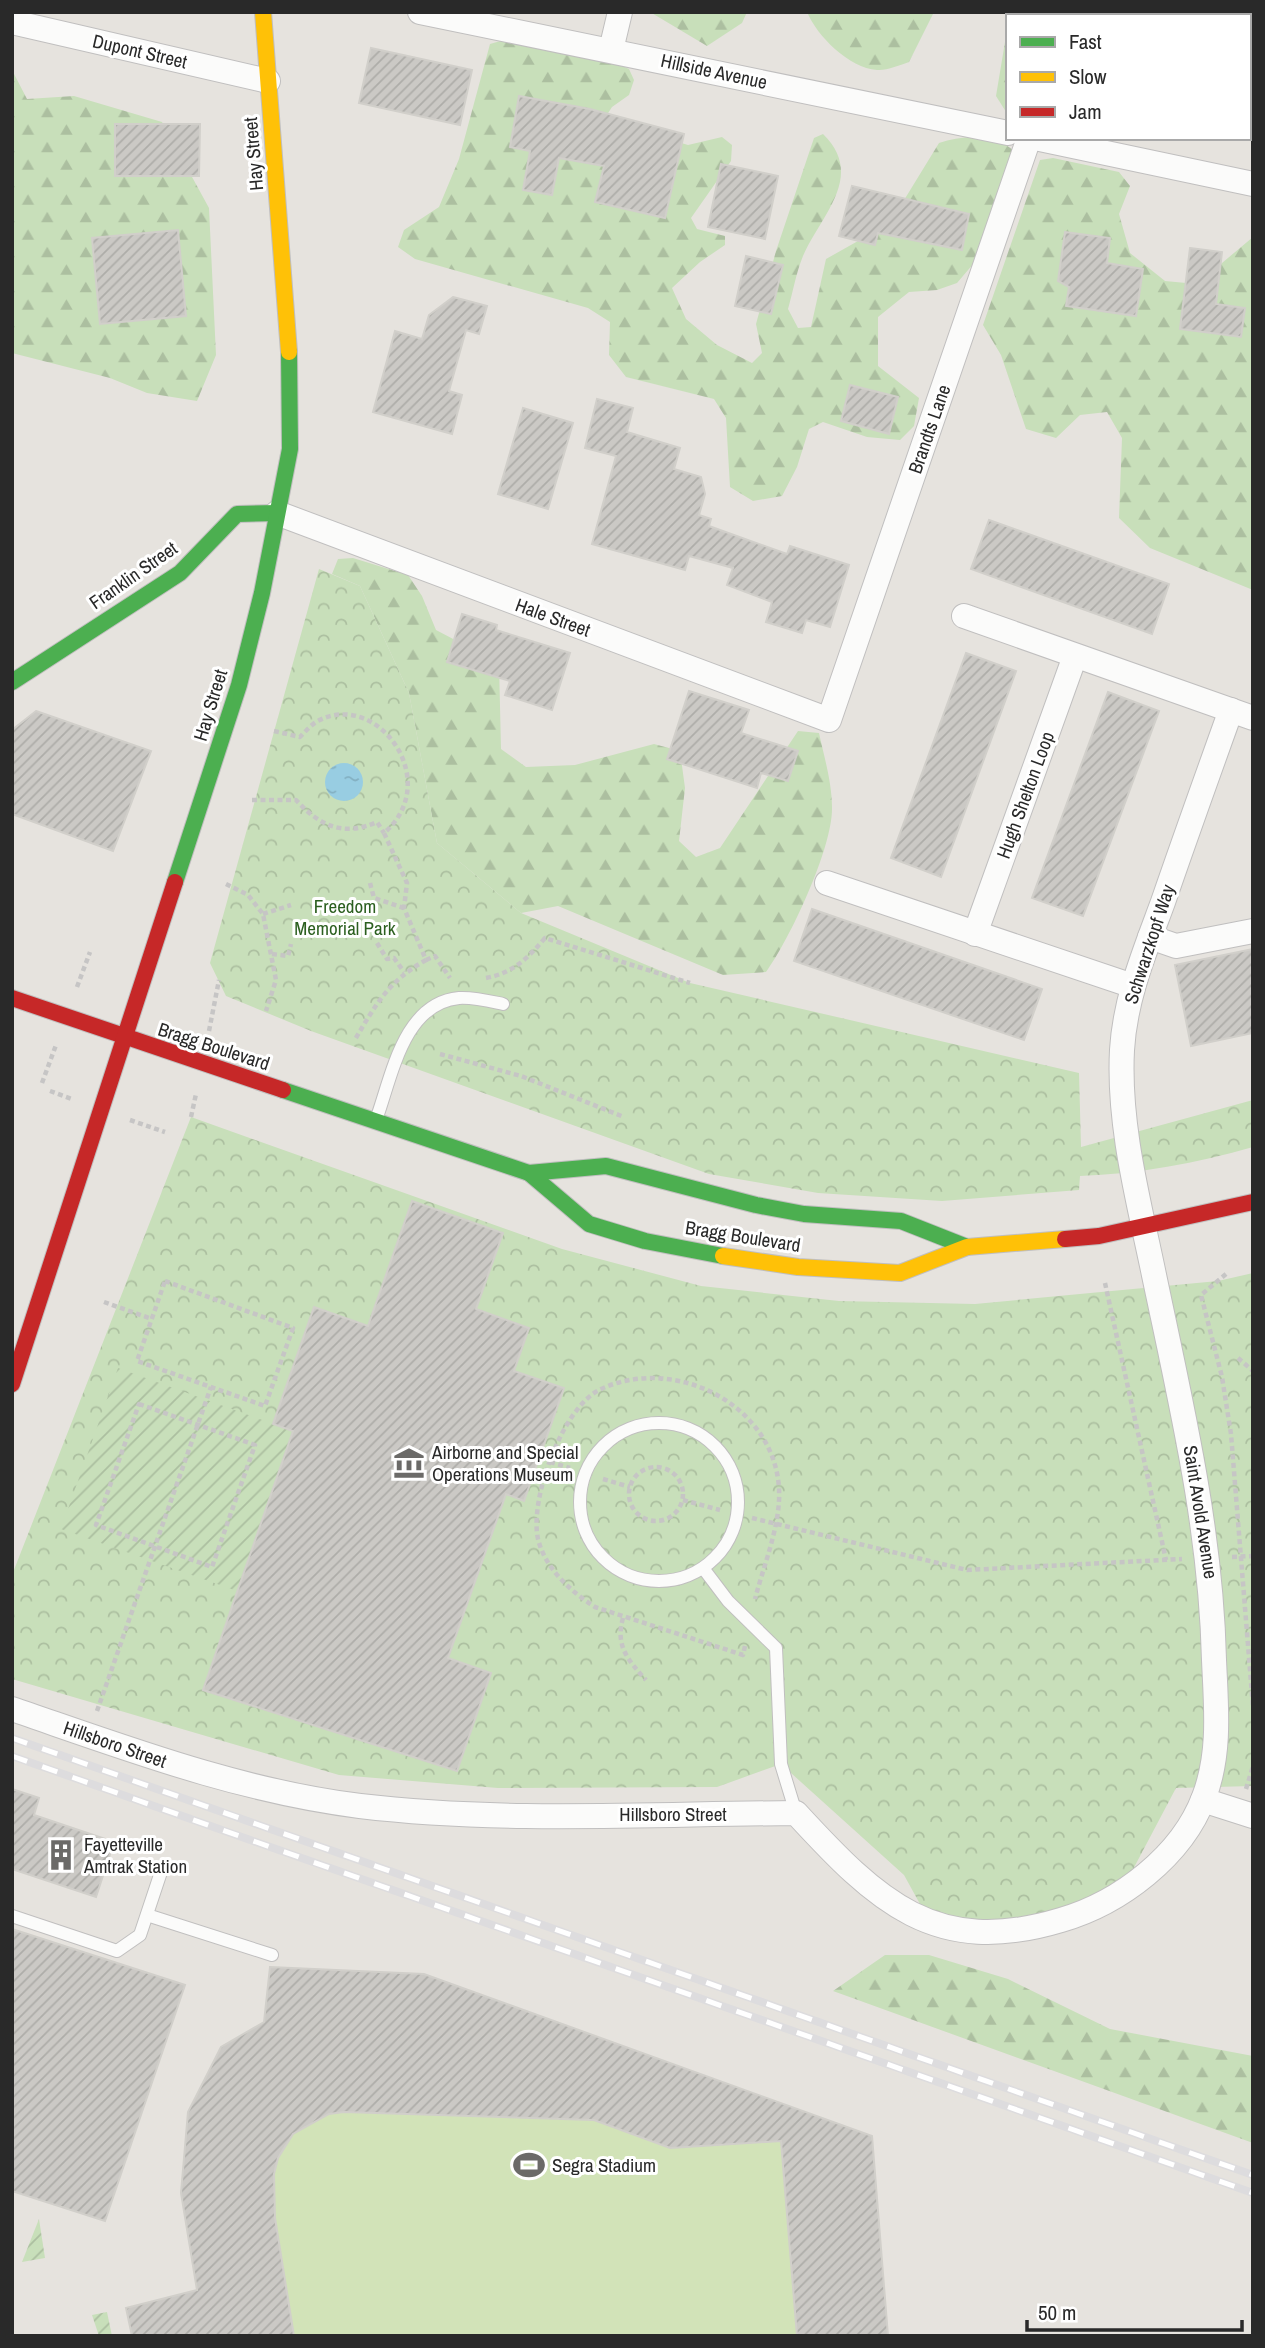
<svg xmlns="http://www.w3.org/2000/svg" width="1265" height="2348" viewBox="0 0 1265 2348" font-family="'Archivo Narrow',sans-serif">
<style>
.forest{fill:url(#forest-firs)}
.park{fill:url(#park-crowns)}
.garden{fill:url(#garden-furrows)}
.pitch{fill:#d2e3b8}
.water{fill:url(#water-ripples)}
.building{fill:url(#building-hatch);stroke:#d1cfca;stroke-width:2}
.lines{fill:none;stroke-linecap:round;stroke-linejoin:round}
.lane-casing{stroke:#c0bfbf;stroke-width:14}
.street-casing{stroke:#c0bfbf;stroke-width:26}
.fast-casing{stroke:#c0bfbf;stroke-width:18}
.slow-casing{stroke:#c0bfbf;stroke-width:18}
.jam-casing{stroke:#c0bfbf;stroke-width:18}
.path{stroke:#c6c5c5;stroke-width:4.5;stroke-dasharray:5 3.5;stroke-linecap:butt}
.lane{stroke:#fbfbfa;stroke-width:12}
.street{stroke:#fbfbfa;stroke-width:24}
.fast{stroke:#4caf50;stroke-width:16}
.slow{stroke:#ffc107;stroke-width:16}
.jam{stroke:#c62828;stroke-width:16}
.rail-casing{stroke:#dddcde;stroke-width:8}
.rail{stroke:#fff;stroke-width:5;stroke-dasharray:16;stroke-linecap:butt}
.labels{text-anchor:middle;stroke-width:6;stroke-linejoin:round;paint-order:stroke}
.street-label{font-size:19px;fill:#292929;stroke:#fff}
.park-label{font-size:19px;fill:#2b5f1f;stroke:#fff}
.poi-label{font-size:19px;fill:#292929;stroke:#fff;text-anchor:start}
</style>
<defs>
<pattern id="forest-firs" width="22" height="20" patternUnits="userSpaceOnUse" patternTransform="scale(1.75)"><rect width="22" height="20" fill="#c8dfba"/><path d="M5 1l3.5 6h-7zM16 11l3.5 6h-7z" fill="#acbfa0"/></pattern>
<pattern id="park-crowns" width="20" height="18" patternUnits="userSpaceOnUse" patternTransform="scale(1.75)"><rect width="20" height="18" fill="#c8dfba"/><path d="M2 6a3 3 0 1 1 6 0M12 15a3 3 0 1 1 6 0" fill="none" stroke="#acbfa0"/></pattern>
<pattern id="garden-furrows" width="10" height="10" patternUnits="userSpaceOnUse" patternTransform="scale(1.75)"><rect width="10" height="10" fill="#c8dfba"/><path d="M-1 1l2-2M0 10L10 0M9 11l2-2" fill="none" stroke="#acbfa0"/></pattern>
<pattern id="water-ripples" width="26" height="14" patternUnits="userSpaceOnUse" patternTransform="scale(1.75)"><rect width="26" height="14" fill="#98cde2"/><path d="M2 4q2-2 4 0t4 0M15 11q2-2 4 0t4 0" fill="none" stroke="#83b0c2"/></pattern>
<pattern id="building-hatch" width="6" height="6" patternUnits="userSpaceOnUse" patternTransform="scale(1.75)"><rect width="6" height="6" fill="#cbc9c5"/><path d="M-1 1l2-2M0 6l6-6M5 7l2-2" fill="none" stroke="#aeada9"/></pattern>
</defs>
<rect width="100%" height="100%" fill="#e6e3de"/>
<!-- forest -->
<g class="forest">
<polygon points="650,12 747,12 742,23 707,46"/>
<path d="M807,12H934L909,62C900,65 886,71 877,70C849,68 817,36 807,12Z"/>
<rect x="1010" y="12" width="199" height="4"/>
<polygon points="1008,24 1008,115 996,96"/>
<path d="M511,38L612,61L629,69L634,80L629,95L612,107L599,127L652,134L688,145L722,137L732,145L731,161L691,218L697,229L725,236V245L700,262L672,288L686,319L717,345L752,363L762,353L756,324L776,251L814,138L823,134C866,176 821,215 803,256C796,273 793,292 788,309L798,328L811,327L826,259L890,223L939,143C963,135 992,133 1013,150L974,263L957,283L937,290L909,292L878,317V366L919,398L914,426L900,440L867,437L823,422L809,429L797,467L782,496L753,501L730,487L726,418L714,399L626,377L609,355L610,322L588,308L415,259L398,247L404,230L439,207L459,159L490,44Z"/>
<polygon points="12,70 27,99 74,96 162,122 209,208 216,355 197,401 147,393 110,378 12,353"/>
<polygon points="1053,158 1119,172 1130,186 1119,214 1130,253 1165,281 1197,284 1253,237 1253,590 1150,548 1119,518 1122,438 1107,412 1080,415 1056,438 1026,429 1001,355 983,325 1040,160"/>
<path d="M353,558L408,575L422,596L436,630L499,663L501,749L526,767L575,765L654,744L680,751L685,788L679,841L696,857L720,848L798,731L819,733C824,756 832,783 832,807C833,847 790,939 766,972L723,975L558,906L521,913L437,843L409,693L360,586L332,574L338,559Z"/>
<polygon points="885,1955 929,1955 1008,1979 1110,2029 1253,2056 1253,2143 833,1991"/>
</g>
<!-- park -->
<g class="park">
<path d="M319,569L360,586L409,693L437,843L521,913L690,983L1079,1073L1081,1147L1253,1100V1147C1198,1163 1137,1174 1080,1176L1079,1190L942,1201L818,1193L709,1174L311,1031L226,996L210,963Z"/>
<polygon points="191,1117 562,1249 701,1286 839,1301 975,1304 1218,1281 1253,1273 1253,1786 1176,1788 1120,1894 1036,1928 931,1924 904,1875 781,1764 717,1787 498,1788 339,1775 12,1679 12,1575"/>
</g>
<!-- garden -->
<g class="garden">
<polygon points="118,1368 293,1431 237,1591 61,1529"/>
<polygon points="39,2219 45,2258 22,2262"/>
<polygon points="107,2312 112,2336 99,2336 92,2315"/>
</g>
<!-- pitch -->
<polygon class="pitch" points="270,1967 424,1974 872,2136 888,2336 132,2336 126,2308 197,2290 181,2193 188,2112 221,2047 264,2022"/>
<!-- water -->
<circle class="water" cx="344" cy="782" r="19"/>
<!-- building -->
<g class="building">
<polygon points="371,48 472,70 460,125 359,103"/>
<polygon points="519,96 590,109 684,134 665,218 595,202 604,166 559,158 552,195 523,190 530,151 510,147"/>
<polygon points="115,124 200,124 199,176 115,176"/>
<polygon points="721,164 778,176 765,239 708,227"/>
<polygon points="852,186 969,214 962,250 878,233 875,245 839,236"/>
<polygon points="178,230 186,316 100,324 92,238"/>
<polygon points="1065,232 1110,238 1107,263 1143,269 1136,316 1066,306 1069,287 1058,281"/>
<polygon points="1190,248 1222,252 1216,304 1245,308 1241,337 1180,329"/>
<polygon points="746,256 783,265 771,314 735,306"/>
<polygon points="453,297 487,306 479,334 466,330 449,391 462,395 452,434 373,412 395,331 422,339 429,315"/>
<polygon points="850,385 898,397 889,434 841,421"/>
<polygon points="597,399 633,408 627,432 680,448 674,469 701,477 705,494 699,515 711,519 709,526 787,554 790,546 849,565 830,627 806,620 802,633 766,622 772,602 727,585 733,568 689,556 685,570 592,544 616,456 585,448"/>
<polygon points="523,408 573,423 548,509 498,494"/>
<polygon points="989,520 1169,584 1152,634 971,569"/>
<polygon points="462,614 497,625 496,630 570,653 552,710 505,695 510,681 447,662"/>
<polygon points="966,653 1016,671 941,877 891,858"/>
<polygon points="689,691 749,710 741,733 798,751 788,781 761,773 757,788 667,759"/>
<polygon points="1108,692 1159,711 1083,916 1032,898"/>
<polygon points="36,711 151,751 113,851 12,814 12,730"/>
<polygon points="812,909 1042,989 1024,1040 794,961"/>
<polygon points="1253,949 1253,1033 1191,1046 1175,965"/>
<polygon points="412,1201 503,1233 476,1309 529,1328 514,1371 564,1388 524,1501 506,1494 448,1658 491,1673 457,1771 203,1690 293,1431 273,1424 314,1307 368,1326"/>
<polygon points="12,1789 39,1798 34,1815 114,1842 96,1897 12,1869"/>
<polygon points="12,1929 185,1985 105,2221 12,2191"/>
<polygon points="270,1967 424,1974 872,2136 888,2336 797,2336 781,2141 670,2148 594,2120 344,2112 329,2114 293,2134 278,2158 274,2174 275,2218 294,2336 132,2336 126,2308 197,2290 181,2193 188,2112 221,2047 264,2022"/>
</g>
<g class="lines">
<defs>
<g id="lane">
<path d="M377,1117C392,1075 404,1003 459,998C473,997 489,1001 503,1004"/>
<circle cx="659" cy="1502" r="79"/>
<polyline points="703,1568 728,1601 776,1648 781,1764 796,1813"/>
<polyline points="147,1915 272,1955"/>
<polyline points="12,1916 117,1951 140,1935 162,1869"/>
</g>
<g id="street">
<polyline points="420,12 1008,133"/>
<polyline points="12,22 268,81"/>
<polyline points="611,50 620,12"/>
<polyline points="1035,138 1253,184"/>
<polyline points="277,513 829,720 1029,138"/>
<polyline points="964,616 1253,718"/>
<polyline points="827,883 1133,986"/>
<polyline points="975,934 1075,656"/>
<polyline points="1150,937 1176,946 1253,931"/>
<path d="M12,1709C126,1748 239,1791 360,1806C503,1823 651,1814 796,1813C877,1901 935,1958 1061,1920C1120,1903 1182,1856 1204,1797C1221,1753 1216,1706 1214,1660C1211,1528 1181,1404 1154,1275C1139,1202 1118,1126 1122,1050C1125,998 1145,951 1163,902C1185,838 1208,774 1231,710"/>
<polyline points="1203,1800 1253,1816"/>
</g>
<g id="fast">
<polyline points="12,682 180,573 237,514 277,513"/>
<polyline points="175,882 239,685 262,593 290,449 289,352"/>
<polyline points="283,1090 529,1173 589,1224 645,1241 723,1256"/>
<polyline points="529,1173 606,1166 756,1205 804,1214 901,1221 967,1247"/>
</g>
<g id="slow">
<polyline points="263,12 289,352"/>
<polyline points="723,1256 798,1267 900,1273 967,1247 1065,1239"/>
</g>
<g id="jam">
<polyline points="12,998 283,1090"/>
<polyline points="1065,1239 1099,1236 1253,1202"/>
<polyline points="12,1384 175,882"/>
</g>
</defs>
<!-- lane casing -->
<use href="#lane" class="lane-casing"/>
<!-- street casing -->
<use href="#street" class="street-casing"/>
<!-- fast casing -->
<use href="#fast" class="fast-casing"/>
<!-- slow casing -->
<use href="#slow" class="slow-casing"/>
<!-- jam casing -->
<use href="#jam" class="jam-casing"/>
<!-- path -->
<g class="path">
<path d="M274,731L300,737C305,732 310,726 316,722C376,687 445,781 384,833L407,883L404,908L426,960C387,982 376,1005 354,1041"/>
<path d="M252,800H296C320,826 343,837 377,822L384,833"/>
<polyline points="370,883 374,898 404,908"/>
<polyline points="226,884 248,895 263,914 276,980 266,1011"/>
<polyline points="263,914 291,905"/>
<polyline points="377,943 387,959 394,958 404,972"/>
<polyline points="272,954 288,956 291,944"/>
<polyline points="426,960 435,956 450,978"/>
<path d="M486,978C513,973 528,958 545,938L690,983"/>
<polyline points="77,987 90,952"/>
<polyline points="209,1031 219,980"/>
<polyline points="440,1054 521,1076 624,1117"/>
<polyline points="42,1083 56,1045"/>
<polyline points="50,1091 72,1099"/>
<polyline points="191,1117 196,1094"/>
<polyline points="130,1120 165,1132"/>
<polyline points="1226,1274 1201,1295 1222,1377 1231,1434 1253,1707"/>
<polygon points="165,1281 293,1328 265,1406 137,1361"/>
<polyline points="1105,1283 1166,1560"/>
<polyline points="104,1302 152,1319"/>
<polyline points="1238,1358 1253,1371"/>
<polygon points="139,1404 255,1445 212,1567 96,1525"/>
<polyline points="550,1462 570,1468"/>
<circle cx="656" cy="1494" r="27"/>
<polyline points="603,1479 630,1487"/>
<polyline points="683,1500 720,1510"/>
<polyline points="752,1518 967,1570 1182,1559"/>
<polyline points="1232,1557 1253,1556"/>
<path d="M623,1618C615,1646 628,1660 646,1680"/>
<path d="M745,1646L743,1655L595,1607C570,1591 545,1568 538,1539C529,1499 563,1406 601,1389C679,1353 784,1410 779,1501C777,1534 763,1568 755,1599"/>
<polyline points="97,1711 211,1387"/>
<polyline points="1246,1789 1253,1766"/>
</g>
<!-- lane -->
<use href="#lane" class="lane"/>
<!-- street -->
<use href="#street" class="street"/>
<!-- fast -->
<use href="#fast" class="fast"/>
<!-- slow -->
<use href="#slow" class="slow"/>
<!-- jam -->
<use href="#jam" class="jam"/>
<defs>
<g id="rail">
<polyline points="12,1738 1253,2175"/>
<polyline points="12,1756 1253,2193"/>
</g>
</defs>
<!-- rail casing -->
<use href="#rail" class="rail-casing"/>
<!-- rail -->
<use href="#rail" class="rail"/>
</g>
<!-- icons -->
<defs>
<symbol id="museum-bare" viewBox="-9 -9 18 18"><path d="M0-6L6-3V-2H-6V-3ZM-5-1h2V3h-2ZM-1-1h2V3h-2ZM3-1h2V3H3ZM-6 4H6V6H-6Z" fill="#6b6a68" stroke="#fff" stroke-width="2.5" paint-order="stroke"/></symbol>
<symbol id="building-bare" viewBox="-9 -9 18 18"><path d="M-4-6H4V6H1V3H-1V6H-4ZM-2.5-4.3h1.7v1.8h-1.7ZM.8-4.3h1.7v1.8H.8ZM-2.5-1h1.7V.8h-1.7ZM.8-1h1.7V.8H.8Z" fill="#6b6a68" stroke="#fff" stroke-width="2.5" paint-order="stroke"/></symbol>
<symbol id="stadium-bare" viewBox="-9 -9 18 18"><path d="M0-5a6.5 5 0 1 0 0 10a6.5 5 0 1 0 0-10ZM-3.5-1.8h7v3.6h-7Z" fill="#6b6a68" stroke="#fff" stroke-width="2.5" paint-order="stroke"/></symbol>
</defs>
<g fill-rule="evenodd">
<use href="#museum-bare" x="387" y="1441" width="44" height="44"/>
<use href="#building-bare" x="39" y="1833" width="44" height="44"/>
<use href="#stadium-bare" x="507" y="2143" width="44" height="44"/>
</g>
<g class="labels">
<!-- street labels -->
<g class="street-label">
<text transform="translate(140 51) rotate(13)" y="7">Dupont Street</text>
<text transform="translate(714 71) rotate(12)" y="7">Hillside Avenue</text>
<text transform="translate(253 154) rotate(-95)" y="7">Hay Street</text>
<text transform="translate(929 429) rotate(-71)" y="7">Brandts Lane</text>
<text transform="translate(133 575) rotate(-35)" y="7">Franklin Street</text>
<text transform="translate(553 617) rotate(20)" y="7">Hale Street</text>
<text transform="translate(210 705) rotate(-73)" y="7">Hay Street</text>
<text transform="translate(1025 795) rotate(-70)" y="7">Hugh Shelton Loop</text>
<text transform="translate(1149 944) rotate(-72)" y="7">Schwarzkopf Way</text>
<text transform="translate(214 1046) rotate(18)" y="7">Bragg Boulevard</text>
<text transform="translate(743 1236) rotate(9)" y="7">Bragg Boulevard</text>
<text transform="translate(1201 1512) rotate(81)" y="7">Saint Avold Avenue</text>
<text transform="translate(115 1744) rotate(19)" y="7">Hillsboro Street</text>
<text x="673" y="1821">Hillsboro Street</text>
</g>
<!-- park labels -->
<g class="park-label">
<text x="345" y="913">Freedom<tspan x="345" dy="22">Memorial Park</tspan></text>
</g>
<!-- poi labels -->
<g class="poi-label">
<text x="432" y="1459">Airborne and Special<tspan x="432" dy="22">Operations Museum</tspan></text>
<text x="84" y="1851">Fayetteville<tspan x="84" dy="22">Amtrak Station</tspan></text>
<text x="552" y="2172">Segra Stadium</text>
</g>
</g>
<!-- border -->
<rect width="1265" height="2348" fill="none" stroke="#292929" stroke-width="28"/>
<!-- legend -->
<rect x="1006" y="14" width="245" height="126" fill="#ffffff" stroke="#a9a9a9" stroke-width="2"/>
<rect x="1020" y="37" width="35" height="10" fill="#4caf50" stroke="#a9a9a9" stroke-width="2"/>
<text x="1069" y="49" font-size="21" fill="#292929">Fast</text>
<rect x="1020" y="72" width="35" height="10" fill="#ffc107" stroke="#a9a9a9" stroke-width="2"/>
<text x="1069" y="84" font-size="21" fill="#292929">Slow</text>
<rect x="1020" y="107" width="35" height="10" fill="#c62828" stroke="#a9a9a9" stroke-width="2"/>
<text x="1069" y="119" font-size="21" fill="#292929">Jam</text>
<!-- scale -->
<path d="M1027 2320v10h215v-10" fill="none" stroke="#292929" stroke-width="3.5"/>
<text x="1038" y="2320" font-size="21" fill="#292929" stroke="#ffffff" stroke-width="5" paint-order="stroke">50 m</text>
</svg>
